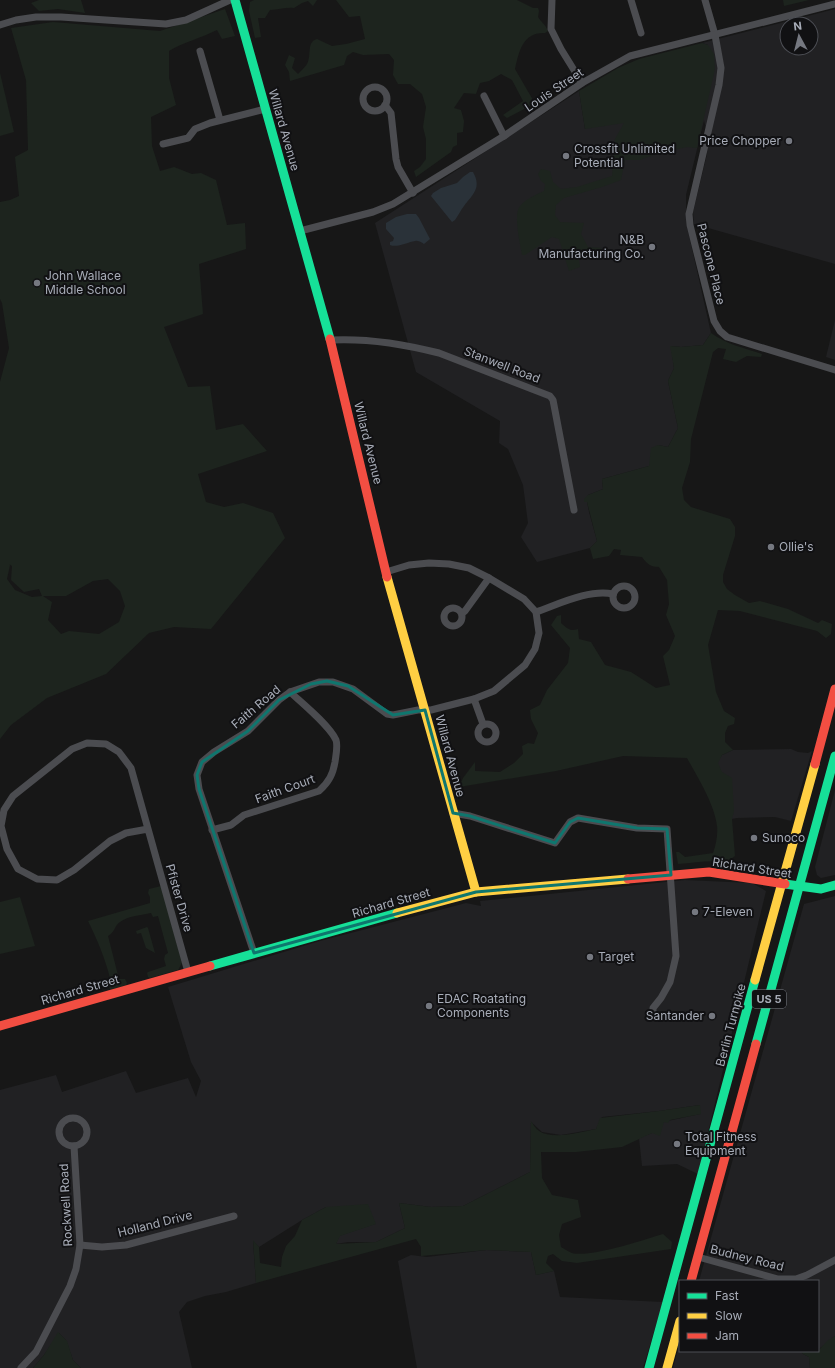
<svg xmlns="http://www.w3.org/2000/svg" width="835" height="1368" viewBox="0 0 835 1368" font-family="Inter,sans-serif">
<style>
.built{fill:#212123;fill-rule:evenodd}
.green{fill:#1d241e;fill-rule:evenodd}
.water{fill:#2a3239}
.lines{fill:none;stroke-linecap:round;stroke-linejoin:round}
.street{stroke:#4b4c50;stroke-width:7}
.fast{stroke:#16e098;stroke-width:9}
.slow{stroke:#ffcf43;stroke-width:9}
.jam{stroke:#f24e42;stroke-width:9}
.marked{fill:none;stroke:#0f766e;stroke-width:3;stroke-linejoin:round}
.poi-dot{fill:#757880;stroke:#111113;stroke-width:1.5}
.labels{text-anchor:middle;stroke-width:4;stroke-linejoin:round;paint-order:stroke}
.shield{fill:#111113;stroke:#7b7e86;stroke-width:1}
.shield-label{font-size:11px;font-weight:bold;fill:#a8adb8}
.street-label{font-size:12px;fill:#a8adb8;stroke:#111113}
.poi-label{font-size:12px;fill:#a8adb8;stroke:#111113;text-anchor:start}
</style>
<rect width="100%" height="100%" fill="#171717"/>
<!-- built -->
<g class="built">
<path d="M835,9V264L694,224L693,212L707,154L708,139L704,120L686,195V222L711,333L703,345L681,347L671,346L674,368L668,381L678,428L668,447L658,445L649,466L602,479L603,489L588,495L587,502L589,512L597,541L590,548L537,562L521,537L528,523L523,485L508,449L499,443L500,421L416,372L375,223L579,91L585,129L708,45L702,43ZM787,24H811V48H787Z"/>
<polygon points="835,320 835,360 826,357"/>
<polygon points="791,749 798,752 808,753 812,751 791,821 775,817 737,818 721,821 716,763 722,755 733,750"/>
<polygon points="835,790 835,875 821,878 817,875 815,867"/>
<polygon points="685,880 752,883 766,891 698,1174 677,1164 642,1166 639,1138 652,1133 663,1122 700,1114 700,1105 659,1111 602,1117 596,1129 561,1135 542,1132 531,1122 530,1172 463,1206 431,1207 399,1203 405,1228 376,1242 348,1242 336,1244 339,1236 375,1224 326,1207 302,1220 259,1247 253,1241 256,1283 226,1292 205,1296 187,1302 179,1312 192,1368 81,1368 73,1360 66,1340 59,1333 44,1355 33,1368 0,1368 0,1090 56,1075 62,1092 126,1071 136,1093 188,1078 196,1097 201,1081 191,1062 168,987 320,941 466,903 481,906 480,901"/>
<polygon points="835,896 835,1336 818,1350 818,1281 699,1281 804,904"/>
<polygon points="487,1250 531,1252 536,1275 554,1271 560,1297 663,1302 643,1368 417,1368 398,1261 411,1255 427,1257"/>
<polygon points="680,1342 680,1351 801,1351 803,1354 809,1357 810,1368 673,1368"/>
</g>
<!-- green -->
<g class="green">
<polygon points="39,0 81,0 85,13 58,9 39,11 31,3"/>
<path d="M254,0H317L313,6L308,1L302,3L294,8C286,7 279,10 270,10L265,18H258L261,37L255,38L249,11L250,2Z"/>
<path d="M336,0H517L533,8H538L539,11L538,17C541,22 546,25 548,31L545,33C523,32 519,51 515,69L533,100L530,106L507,118L503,115L523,101L512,80L501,74L489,81L480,83L476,94L464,93L454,108L461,110L464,121L463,132L457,133V145L453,147L451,152L416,177L414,171L420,167L426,159V139L423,127L426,107L422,94L410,84H398L393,75L394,60L389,54L363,55L353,52L347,56L344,65L290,81L289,72L285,65L289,55L295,58L292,68L298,74C301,71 305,67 307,64C312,55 306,42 317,39L332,46L346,44L365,39L360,16L349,17Z"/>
<polygon points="783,0 809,0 784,6"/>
<path d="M225,9L235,36L222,39L217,30C201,38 184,42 169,51V78L176,105L151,117L152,146L160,171L174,167L192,174L201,173L216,180L227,225L245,223L246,249L199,264L203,314L164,327L188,387L210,386L216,430L243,424L267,451L198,474L206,502L224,507L243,503L273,513L285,538L211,629L174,627L149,633L106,674L47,698L11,725L0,739V382L9,348L2,303L0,299V202L10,200L19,196L15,157L28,150L26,80L11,28L53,22L160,31ZM9,564L12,566L11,580L24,592L39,589L42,596L32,597L15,590L7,579L10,565ZM108,579L120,591L125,606L119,622L99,634L69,631L61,634L48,620L52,602L43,596H66L93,581Z"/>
<path d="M702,43L708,45L714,54L715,69L697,148L687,147L659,153L640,160H625L621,180L602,187L564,198L556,205L555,215L560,222L584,223L581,234L588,247L602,248L590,256L579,260L580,267L569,271L559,239L552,237L525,255H522C520,243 513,214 520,206C526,199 535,195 544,191L545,184L541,181L538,174L541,169L550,171L553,182L561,189L577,187L612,176L615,139L624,123L585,129L579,91L618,68L639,59Z"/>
<polygon points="0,73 14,132 0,136"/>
<path d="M711,333C726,344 744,348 762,354L761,357L747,356L736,362L723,359L726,349L718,348L713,352L691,439L690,462L682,488L684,500L691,507L730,519L735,527V536L723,575V582L727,589L735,595L749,603L760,601L788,609L818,623L822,620L832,624L831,634L826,638L817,631L740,611L718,610L708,645L716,692L724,711L735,718L734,724L728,726L725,733V742L733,750L722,755L718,763L722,772L732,778L734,811L732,819L735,856L726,862C709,860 694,863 678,864L676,852H679L685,857L713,853C716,845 718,834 717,826C715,805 697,776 687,758L623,756L556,771L459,787L463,778L475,762V771L500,772L514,763L523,754L522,746L528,743L534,744L538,733L531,719L530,710L540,705L547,690L568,663L570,648L551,625L557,616L561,615V623C567,628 570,632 578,629L579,639L591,642L605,665L631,672L656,688L670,685L663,656L669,650L675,636L666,615L669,604L667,580L659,567C651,567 647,564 642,557L620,555L621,550L614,549L609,556L593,559L590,548L597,541L587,502H584V499L588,495L603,489L602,479L649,466L651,448L658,445L668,447L678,428L668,381L674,368L670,346L681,347L703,345Z"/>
<path d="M161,886L182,963L178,970L150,978L148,977L147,973L148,972L166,966L164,959L165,955L168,953L158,916L153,917L151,913C142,915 128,916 120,922C114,926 116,931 108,936L119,979H125L127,983L126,985L110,990L107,979L110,978C105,958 97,939 88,921L150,903V897L148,893L149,889Z"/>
<polygon points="20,897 35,946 0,954 0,902"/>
<polygon points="147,927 148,928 155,953 146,948 141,933 137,934 136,931"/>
<path d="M700,1105L701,1114L670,1120L668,1123L664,1122L660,1136L652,1133L622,1147L576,1152H541L542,1178L552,1195L578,1200L581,1217L562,1224L559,1235L561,1247C565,1249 569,1252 572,1253C589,1258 644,1240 663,1234L672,1242L671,1249L577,1263L562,1261L553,1254L548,1256L546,1263L554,1271L536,1275L531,1252L487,1250L421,1256V1247L416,1239L256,1283L253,1240L259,1247L260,1263L281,1267L282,1257L286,1246L295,1236L302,1220L326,1207L368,1204L376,1224L340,1236L336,1244L376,1242L405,1228L399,1203L431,1207L463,1206L530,1172L531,1121C533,1124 536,1129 539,1131C552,1140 582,1132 596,1129L600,1118L659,1111Z"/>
<polygon points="58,1332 67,1341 73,1360 81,1368 33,1368 44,1355"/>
<polygon points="835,1336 835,1368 810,1368 809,1357 803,1354 801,1351 818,1351 827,1341"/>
</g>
<!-- water -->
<g class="water">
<path d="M470,172H473C482,188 473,194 464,206C460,211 458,216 455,220L452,222L431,196L433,193L441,188L457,183L463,177Z"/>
<path d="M407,214H416L419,218L430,239L424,244C422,243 419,240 415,241C408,242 397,248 390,245V242L393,241L394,238L386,229V223L396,217Z"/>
</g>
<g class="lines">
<!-- street -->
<g class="street">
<polyline points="552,0 551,29 561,49 582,83"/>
<polyline points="631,0 641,33"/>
<polyline points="705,0 715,35 721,68 719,85 689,214 690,225 714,321 720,331 727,337 835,370"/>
<polyline points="0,25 16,20 36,17 61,17 166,24 186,20 230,0"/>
<polyline points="200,51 220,120"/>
<circle cx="375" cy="99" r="12"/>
<polyline points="484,96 504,136"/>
<polyline points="385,105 391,113 396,159 398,167 413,193"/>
<polyline points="163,144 188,138 195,129 210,123 265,109"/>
<polyline points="300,231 373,212 393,204 504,136 582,83 630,56 835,4"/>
<path d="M330,340C367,338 404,344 439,353L550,396L553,400L574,510"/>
<circle cx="624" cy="597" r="11"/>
<circle cx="453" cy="617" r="9"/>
<path d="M536,612C559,604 589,589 613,594"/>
<polyline points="462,613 465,611 489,578"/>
<polyline points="474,699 483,724"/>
<circle cx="487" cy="733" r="9"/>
<polyline points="453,813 470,816 555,843 570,822 578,818 637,828 667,829 676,956 670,982 661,998 653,1008 653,1014"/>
<polyline points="148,829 126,833 110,841 74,870 57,880 37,879 18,869 7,849 1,826 4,810 13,796 72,749 87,743 106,744 119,752 131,768 188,972"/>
<path d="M212,830L231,825L244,815L319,791C329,782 333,774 335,762C336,755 338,746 336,740C329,725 303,704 290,692"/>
<polyline points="254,953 199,789 197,775 202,762 214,752 248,731 279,700 290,692 319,682 333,682 353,689 387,714 393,715 418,710 431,710 474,699 494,691 525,665 535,649 539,633 536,612 524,599 489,578 469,568 449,564 429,563 409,565 386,572"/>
<circle cx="73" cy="1132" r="14"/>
<polyline points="80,1245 102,1247 126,1245 234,1216"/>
<polyline points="698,1257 778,1279 796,1279 807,1275 835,1260"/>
<polyline points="21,1368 36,1352 70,1286 76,1269 80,1245 74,1146"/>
</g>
<!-- fast -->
<g class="fast">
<polyline points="235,0 330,339"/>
<polyline points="785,884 821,889 835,885"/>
<polyline points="210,966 397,913"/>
<polyline points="756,1044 835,756"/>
<polyline points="649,1368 755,980"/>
</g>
<!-- slow -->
<g class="slow">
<polyline points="387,577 476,892"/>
<polyline points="397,913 476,892 628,879"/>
<polyline points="755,980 815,764"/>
<polyline points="667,1368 680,1321"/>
</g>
<!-- jam -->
<g class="jam">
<polyline points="330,339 387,577"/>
<polyline points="815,764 835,689"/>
<polyline points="628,879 709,872 785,884"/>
<polyline points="0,1026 210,966"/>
<polyline points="691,1281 756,1044"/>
</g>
</g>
<!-- marked area -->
<path class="marked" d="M327,681L348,686L393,715L425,710L453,813L470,816L555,843L570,822L578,818L637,828L667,829L671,875L476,892L254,953L199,789L197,775L202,762L248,731L279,700L311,684Z"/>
<!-- markers -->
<g class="poi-dot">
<circle cx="789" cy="141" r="4"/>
<circle cx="566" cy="156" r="4"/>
<circle cx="652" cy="247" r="4"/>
<circle cx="37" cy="283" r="4"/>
<circle cx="771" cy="547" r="4"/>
<circle cx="754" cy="838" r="4"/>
<circle cx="695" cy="912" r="4"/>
<circle cx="590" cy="957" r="4"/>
<circle cx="429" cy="1006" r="4"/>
<circle cx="712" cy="1016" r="4"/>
<circle cx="677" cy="1144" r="4"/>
</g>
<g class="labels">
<!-- shield labels -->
<rect class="shield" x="752" y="990" width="34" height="18" rx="3"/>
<g class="shield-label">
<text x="769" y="1003">US 5</text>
</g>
<!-- street labels -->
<g class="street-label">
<text transform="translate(554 90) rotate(-34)" y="4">Louis Street</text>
<text transform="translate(284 130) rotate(74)" y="4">Willard Avenue</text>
<text transform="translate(711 264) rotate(76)" y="4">Pascone Place</text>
<text transform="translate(502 365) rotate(21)" y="4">Stanwell Road</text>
<text transform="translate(368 443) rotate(76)" y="4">Willard Avenue</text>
<text transform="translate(256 707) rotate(-40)" y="4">Faith Road</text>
<text transform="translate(450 756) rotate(75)" y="4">Willard Avenue</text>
<text transform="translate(285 789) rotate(-20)" y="4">Faith Court</text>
<text transform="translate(752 868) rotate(9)" y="4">Richard Street</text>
<text transform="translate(179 898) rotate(74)" y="4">Pfister Drive</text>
<text transform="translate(391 903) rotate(-16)" y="4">Richard Street</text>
<text transform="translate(80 990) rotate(-16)" y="4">Richard Street</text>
<text transform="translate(731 1025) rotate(-75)" y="4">Berlin Turnpike</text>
<text transform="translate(66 1205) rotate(-93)" y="4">Rockwell Road</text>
<text transform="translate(155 1224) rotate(-14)" y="4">Holland Drive</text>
<text transform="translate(747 1258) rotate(14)" y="4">Budney Road</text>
</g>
<!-- poi labels -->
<g class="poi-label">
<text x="781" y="145" text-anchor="end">Price Chopper</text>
<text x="574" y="153">Crossfit Unlimited<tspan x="574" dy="14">Potential</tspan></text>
<text x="644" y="244" text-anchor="end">N&amp;B<tspan x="644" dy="14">Manufacturing Co.</tspan></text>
<text x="45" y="280">John Wallace<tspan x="45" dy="14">Middle School</tspan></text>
<text x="779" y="551">Ollie's</text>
<text x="762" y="842">Sunoco</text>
<text x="703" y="916">7-Eleven</text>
<text x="598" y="961">Target</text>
<text x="437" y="1003">EDAC Roatating<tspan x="437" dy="14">Components</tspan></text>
<text x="704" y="1020" text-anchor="end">Santander</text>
<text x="685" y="1141">Total Fitness<tspan x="685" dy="14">Equipment</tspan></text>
</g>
</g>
<!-- legend -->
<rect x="679" y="1280" width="140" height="72" fill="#111113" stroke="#4d4f55"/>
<rect x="687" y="1293" width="20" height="6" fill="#16e098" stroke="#4d4f55"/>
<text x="715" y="1300" font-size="12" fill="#a8adb8">Fast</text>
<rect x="687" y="1313" width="20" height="6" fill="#ffcf43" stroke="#4d4f55"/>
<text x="715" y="1320" font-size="12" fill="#a8adb8">Slow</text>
<rect x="687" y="1333" width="20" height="6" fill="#f24e42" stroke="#4d4f55"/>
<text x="715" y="1340" font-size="12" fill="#a8adb8">Jam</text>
<!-- north arrow -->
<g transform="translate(799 36) rotate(353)"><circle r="19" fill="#111113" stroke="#4d4f55"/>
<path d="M0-3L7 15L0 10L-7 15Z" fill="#757880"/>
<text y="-6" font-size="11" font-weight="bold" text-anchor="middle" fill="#a8adb8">N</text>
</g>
</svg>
